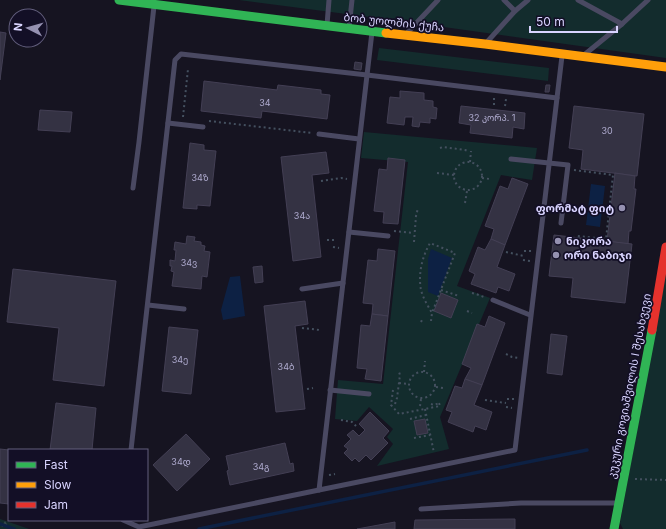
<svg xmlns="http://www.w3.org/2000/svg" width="666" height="529" viewBox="0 0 666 529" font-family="Inter,'Noto Sans Georgian',sans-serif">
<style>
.green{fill:#132c2d}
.forest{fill:url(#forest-firs)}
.water{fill:#0d2144}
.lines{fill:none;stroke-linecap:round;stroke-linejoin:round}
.stream{stroke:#0d2144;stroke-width:3.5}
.building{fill:#343243;stroke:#433f54}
.path{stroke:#44505f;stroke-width:2;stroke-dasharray:2 3;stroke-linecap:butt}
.lane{stroke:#4a4962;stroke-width:5}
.fast{stroke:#30b455;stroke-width:9}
.slow{stroke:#ff9f0a;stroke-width:9}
.jam{stroke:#e5322d;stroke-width:9}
.poi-dot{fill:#9591b1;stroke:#130f26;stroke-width:1.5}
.labels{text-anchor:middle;stroke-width:3.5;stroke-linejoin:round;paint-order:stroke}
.number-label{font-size:9px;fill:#b0acd0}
.street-label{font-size:11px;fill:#d9d4ff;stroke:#130f26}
.poi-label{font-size:11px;font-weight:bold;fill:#d9d4ff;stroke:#130f26;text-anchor:start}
</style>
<defs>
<pattern id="forest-firs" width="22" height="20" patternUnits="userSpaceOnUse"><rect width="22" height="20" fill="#132c2d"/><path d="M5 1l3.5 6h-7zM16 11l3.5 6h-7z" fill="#354a4c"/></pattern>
</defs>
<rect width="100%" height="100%" fill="#161421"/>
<!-- green -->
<g class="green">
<polygon points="239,0 666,0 666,58 408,22"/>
<polygon points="379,48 549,68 548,81 377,60"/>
<polygon points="364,132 537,148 532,180 501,175 457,286 490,298 440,417 449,449 377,466 393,444 387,437 393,429 369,407 357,421 335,419 338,380 383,384 408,162 361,158"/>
<polygon points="666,270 666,529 623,529 620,523"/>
</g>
<!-- forest -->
<polygon class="forest" points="0,519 29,529 0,529"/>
<!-- water -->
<g class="water">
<polygon points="591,184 605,186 600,227 586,225"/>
<polygon points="431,249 452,258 438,296 428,292 428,259"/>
<polygon points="240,276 245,316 223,320 221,310 230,277"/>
</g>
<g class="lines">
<!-- stream -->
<g class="stream">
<polyline points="0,524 14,529"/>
<polyline points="199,529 587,450"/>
</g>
</g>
<!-- building -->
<g class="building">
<polygon points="0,32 6,33 0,80"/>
<polygon points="355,62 362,63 361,70 354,69"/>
<polygon points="204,81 277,90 278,85 321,90 321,94 330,95 327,119 262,111 261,118 201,111"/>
<polygon points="546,85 550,85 549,92 545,92"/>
<polygon points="400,91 424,93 424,100 433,101 433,107 437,108 436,119 430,118 430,123 420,122 419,127 412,126 413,117 405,117 404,125 387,123 390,97 400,98"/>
<polygon points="461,106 525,113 524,129 513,127 512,138 470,133 471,125 459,123"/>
<polygon points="574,106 644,114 637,176 581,169 583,150 569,148"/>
<polygon points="40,110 72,112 70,132 38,130"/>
<polygon points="190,143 204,145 204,150 216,151 210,206 197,205 197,209 183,208"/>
<polygon points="326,152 329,173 312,175 321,257 293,261 281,157"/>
<polygon points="388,158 405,160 398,224 383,223 384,212 374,211 379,169 387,170"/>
<polygon points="615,173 635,176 634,189 636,189 631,231 629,231 628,244 607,241"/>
<polygon points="512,178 528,184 505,245 491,239 494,229 485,226 500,186 508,189"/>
<polygon points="554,235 632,244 625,303 571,297 573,278 549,276"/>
<polygon points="187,236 195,237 194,241 201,242 201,245 205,246 204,251 210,252 207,277 202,276 201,289 172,286 174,272 171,271 172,266 170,266 170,260 175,261 176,250 174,250 175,242 186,244"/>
<polygon points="491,239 505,245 497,267 515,274 509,291 498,287 496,293 471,284 475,274 469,271 478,247 485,250"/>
<polygon points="378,249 395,251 388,316 372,314 373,304 363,303 368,260 377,261"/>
<polygon points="262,266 263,282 255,283 253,267"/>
<polygon points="13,269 116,281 104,386 53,380 59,328 7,322"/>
<polygon points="441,293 458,300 451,318 434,311"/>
<polygon points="305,301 308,324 295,326 305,409 276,412 264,306"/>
<polygon points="372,314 388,316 381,381 365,379 367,369 357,368 361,325 370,326"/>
<polygon points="489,316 505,323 482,385 465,379 471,368 462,364 477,324 485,327"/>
<polygon points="169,327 198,330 191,394 162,391"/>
<polygon points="551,334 567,336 562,375 547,373"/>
<polygon points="465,379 482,385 474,405 492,412 486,430 475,426 473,432 448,422 452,412 446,410 455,386 462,388"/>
<polygon points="56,403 96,408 92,450 50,450"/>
<polygon points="370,412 389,431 383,438 388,443 371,460 366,455 359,462 355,458 352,461 344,453 348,449 344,446 351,439 347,435 353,430 359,436 365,430 359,424"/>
<polygon points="425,419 428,433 417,435 414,421"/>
<polygon points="186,434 210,459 177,491 153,465"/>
<polygon points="285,443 290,464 293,463 294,471 230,485 227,471 229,470 226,456"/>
<polygon points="0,449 9,450 9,504 0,503"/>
<polygon points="515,519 515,529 414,529 415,520"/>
<polygon points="395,522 395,529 357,529"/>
</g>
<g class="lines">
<!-- path -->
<g class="path">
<polyline points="494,105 494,98"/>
<polyline points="505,106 506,99"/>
<polyline points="183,117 188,69"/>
<polyline points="209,121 312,133"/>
<polyline points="440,148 443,147 465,150 468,151"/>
<circle cx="468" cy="176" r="14"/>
<polyline points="470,162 471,151"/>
<polyline points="574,170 613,175 606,239 577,236"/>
<polyline points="437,173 454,175"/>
<polyline points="482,178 490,179"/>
<polyline points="321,181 341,178 347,179"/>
<polyline points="465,203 467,191"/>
<polyline points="394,231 414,233"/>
<polyline points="327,240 334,240"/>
<polyline points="414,242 416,216 418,208"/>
<polyline points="333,247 339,248"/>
<polyline points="524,251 531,251"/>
<polyline points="506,252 524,256"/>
<polyline points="523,260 530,261"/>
<polyline points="441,290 459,296"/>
<polyline points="472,293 476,294 484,297"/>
<polyline points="467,311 472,313"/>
<path d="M431,321L432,313L455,253L430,243C422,257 418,274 421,290C423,298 428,306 432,313"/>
<polyline points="421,322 423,318"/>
<polyline points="302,328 320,330"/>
<polyline points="506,354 512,357 519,358"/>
<circle cx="422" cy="385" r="13"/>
<polyline points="424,372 425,361"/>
<polyline points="399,383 409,384"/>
<polyline points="436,387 443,388"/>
<polyline points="307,389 313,388"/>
<polyline points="393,390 391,405 399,414 440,406 439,403"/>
<polyline points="507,399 514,399"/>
<polyline points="485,400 506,403"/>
<polyline points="395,404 397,398 400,375 399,372"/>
<polyline points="431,404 434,405 439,403"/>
<polyline points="420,406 421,399"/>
<polyline points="506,407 512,408"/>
<polyline points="425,409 434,453"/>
<polyline points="410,419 426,415"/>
<polyline points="341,420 352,422 356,426"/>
<polyline points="414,438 430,435"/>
<polyline points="329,475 335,474"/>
<polyline points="635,479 666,480"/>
</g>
<!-- lane -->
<g class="lane">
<polyline points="504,0 515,11"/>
<polyline points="578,0 622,24"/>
<polyline points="327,25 329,0"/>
<polyline points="349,28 352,0"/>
<polyline points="372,32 319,490 515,450 562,56"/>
<polyline points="407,33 438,0"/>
<polyline points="487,42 515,11 528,0"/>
<polyline points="584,55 622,24 648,0"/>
<polyline points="168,123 203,127"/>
<polyline points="319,134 359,139"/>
<polyline points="511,159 568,165 561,223"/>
<polyline points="133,188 139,142 154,6"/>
<polyline points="349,232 388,236"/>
<polyline points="302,289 343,283"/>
<polyline points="493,300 530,315"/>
<polyline points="148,305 184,309"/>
<polyline points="330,390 369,394"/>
<polyline points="131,450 175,60 181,54 367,75 557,98"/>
<polyline points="421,509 521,503 617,503"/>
<polyline points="123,520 139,527 319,490"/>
</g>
<!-- fast -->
<g class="fast">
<polyline points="119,0 386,33"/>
<polyline points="614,529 652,330"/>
</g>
<!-- slow -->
<polyline class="slow" points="386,33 485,44 666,67"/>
<!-- jam -->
<polyline class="jam" points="652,330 666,247"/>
</g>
<!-- markers -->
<g class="poi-dot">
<circle cx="622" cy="208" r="4"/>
<circle cx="558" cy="241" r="4"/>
<circle cx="556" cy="255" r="4"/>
</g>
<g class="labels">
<!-- number labels -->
<g class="number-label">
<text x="265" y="106">34</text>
<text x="492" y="121">32 კორპ. 1</text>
<text x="607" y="134">30</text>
<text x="200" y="181">34ზ</text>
<text x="302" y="219">34ა</text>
<text x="189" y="266">34ვ</text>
<text x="180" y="363">34ე</text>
<text x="286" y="370">34ბ</text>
<text x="181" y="465">34დ</text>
<text x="261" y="470">34გ</text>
</g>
<!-- street labels -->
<g class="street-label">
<text transform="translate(394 22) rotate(6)" y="4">ბობ უოლშის ქუჩა</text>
<text transform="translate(629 386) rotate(-79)" y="4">კუკური გოგიაშვილის I შესახვევი</text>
</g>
<!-- poi labels -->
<g class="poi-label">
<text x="614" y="212" text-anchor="end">ფორმატ ფიტ</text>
<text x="566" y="245">ნიკორა</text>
<text x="564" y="259">ორი ნაბიჯი</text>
</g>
</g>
<!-- legend -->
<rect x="8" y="449" width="140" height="72" fill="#130f26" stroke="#625e7d"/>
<rect x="16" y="462" width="20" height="6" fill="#30b455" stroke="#625e7d"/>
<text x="44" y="469" font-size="12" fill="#d9d4ff">Fast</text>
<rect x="16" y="482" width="20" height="6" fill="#ff9f0a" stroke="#625e7d"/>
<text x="44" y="489" font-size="12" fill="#d9d4ff">Slow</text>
<rect x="16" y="502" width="20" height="6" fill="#e5322d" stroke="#625e7d"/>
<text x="44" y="509" font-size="12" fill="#d9d4ff">Jam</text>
<!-- north arrow -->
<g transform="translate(28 28) rotate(276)"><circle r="19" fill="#130f26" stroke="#625e7d"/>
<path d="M0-3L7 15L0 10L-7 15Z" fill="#9591b1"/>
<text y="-6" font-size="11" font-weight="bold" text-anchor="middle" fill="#d9d4ff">N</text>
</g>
<!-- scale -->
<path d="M530 26v6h87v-6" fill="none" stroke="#d9d4ff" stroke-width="2"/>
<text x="536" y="26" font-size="12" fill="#d9d4ff" stroke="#130f26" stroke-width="3" paint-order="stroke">50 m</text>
</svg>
